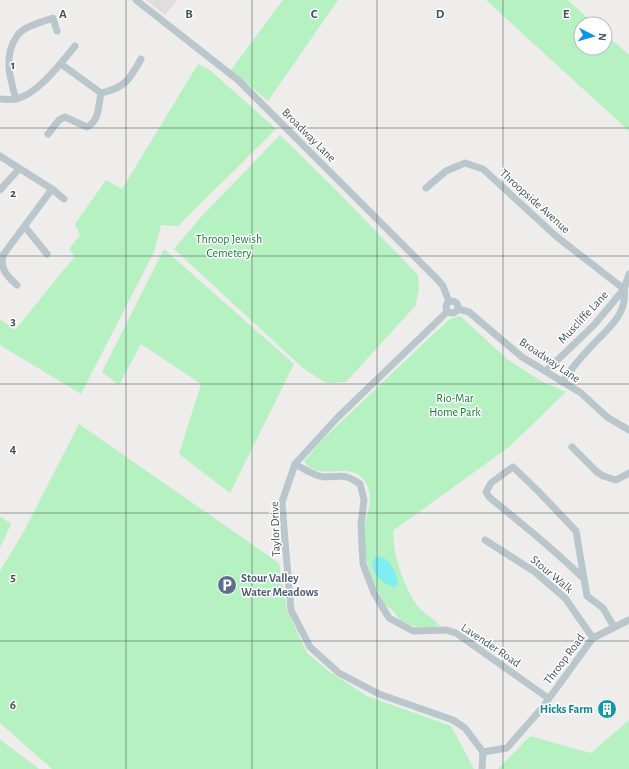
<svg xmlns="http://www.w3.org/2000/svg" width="629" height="769" viewBox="0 0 629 769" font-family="'Alegreya Sans',sans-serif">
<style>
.education{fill:#e0ddde}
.green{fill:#b6f1c2}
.water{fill:#80eef1}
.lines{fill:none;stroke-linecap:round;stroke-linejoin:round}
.minor{stroke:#b9c7cd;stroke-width:7}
.grid{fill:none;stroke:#43545a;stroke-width:1;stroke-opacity:0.55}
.labels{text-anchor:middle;stroke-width:3;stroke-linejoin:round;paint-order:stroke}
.street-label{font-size:12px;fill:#43545a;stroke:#fff}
.park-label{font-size:12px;fill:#107f34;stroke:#fff}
.service-label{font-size:12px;font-weight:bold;fill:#4e5e75;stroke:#fff;text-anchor:start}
.culture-label{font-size:12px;font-weight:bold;fill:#0d838f;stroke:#fff;text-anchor:end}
.grid-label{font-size:13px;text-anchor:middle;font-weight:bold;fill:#43545a;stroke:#fff;stroke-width:3;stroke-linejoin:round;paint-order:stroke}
</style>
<rect width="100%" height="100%" fill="#efecec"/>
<!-- education -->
<polygon class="education" points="146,0 177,0 165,15"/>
<!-- green -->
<g class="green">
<polygon points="283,0 338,0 268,101 231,70"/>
<polygon points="486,0 568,0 594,24 581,24 581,48 605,48 605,34 629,55 629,131"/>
<polygon points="198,64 210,70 276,129 178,226 161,225 154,252 81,394 0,345 0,319 15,330 75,256 69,249 80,235 75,224 106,180 122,189"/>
<polygon points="280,135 338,192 418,275 419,288 416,305 346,382 326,383 304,369 174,249 200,218"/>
<polygon points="164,249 294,364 230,493 179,454 201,384 141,344 119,385 102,372"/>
<path d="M460,316L507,359L541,381L566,392L509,447L394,530C390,547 405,590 417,605C423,614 433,617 440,626C426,628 411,629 399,619C396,617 395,612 392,610C391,608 389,608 387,607C384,604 382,600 381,597C369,576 364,556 364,533C364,520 373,504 369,491C359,453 319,486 304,461L322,440L428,339L450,319Z"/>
<polygon points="79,424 279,563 287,610 307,653 330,672 367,696 451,726 474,769 52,769 0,723 0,571 24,531"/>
<polygon points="0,516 11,524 0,548"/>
<polygon points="629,720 629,769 498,769 530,736 591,753"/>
<polygon points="0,739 2,741 39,769 0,769"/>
</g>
<!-- water -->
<path class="water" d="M375,557C389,554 397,573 398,584L395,587C384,586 373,574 372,564Z"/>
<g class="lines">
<!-- minor -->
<g class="minor">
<polyline points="136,0 238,80 438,280 443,286 449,302"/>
<polyline points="61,64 101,93"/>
<path d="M0,99C5,99 11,100 16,99C38,94 61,63 75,46"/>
<path d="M16,99C10,79 3,55 17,36C24,26 42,22 53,18L57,31"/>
<path d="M48,134L59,120L65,117L87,127C100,120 98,106 101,93C125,88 130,79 141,59"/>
<polyline points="0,156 52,189 64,199"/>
<polyline points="426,188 446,171 465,163 483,169 557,237 624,289"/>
<polyline points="0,190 19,169"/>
<polyline points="25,227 47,254"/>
<path d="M17,285C7,276 0,270 3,255L52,189"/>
<circle cx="452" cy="307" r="6"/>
<polyline points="458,309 469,312 522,357 581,393 607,417 629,430"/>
<polyline points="448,311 337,418 295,464 282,502 285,541 291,610 310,647 339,673 379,694 453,720 465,728 483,752"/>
<polyline points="546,371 594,325 624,289 629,274"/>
<path d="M562,382C570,371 578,360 588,350C604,331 628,317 624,289"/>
<polyline points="572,447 597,472 603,476 616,480 629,473"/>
<path d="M295,464C304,469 314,476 324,477C342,477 344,473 360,484L364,500L361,525L363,564L374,593L389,618L413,631L446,630L456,633L548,698"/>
<polyline points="485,540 535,572 565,598 593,638"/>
<path d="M584,579C554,549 522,524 489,497L486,492L491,483L513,467L538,491L576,531L587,596L603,608L614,627"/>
<polyline points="482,769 483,752 507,748 542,708 593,638 629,620"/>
</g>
</g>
<!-- grid -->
<path class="grid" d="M126,0V769M252,0V769M377,0V769M503,0V769M0,128H629M0,256H629M0,384H629M0,513H629M0,641H629"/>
<!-- icons -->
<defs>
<symbol id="parking-disc" viewBox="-11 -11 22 22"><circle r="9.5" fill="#5c6f8a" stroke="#fff"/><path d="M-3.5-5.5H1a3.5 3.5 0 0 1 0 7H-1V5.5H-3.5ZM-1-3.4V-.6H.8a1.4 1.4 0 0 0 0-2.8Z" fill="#fff"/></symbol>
<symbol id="building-disc" viewBox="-11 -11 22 22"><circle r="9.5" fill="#0f9aa8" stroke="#fff"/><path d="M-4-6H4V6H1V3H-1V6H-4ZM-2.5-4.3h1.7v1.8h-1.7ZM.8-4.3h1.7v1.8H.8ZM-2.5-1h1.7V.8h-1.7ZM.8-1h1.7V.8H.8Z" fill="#fff"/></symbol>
</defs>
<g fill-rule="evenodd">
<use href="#parking-disc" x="216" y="574" width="22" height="22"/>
<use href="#building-disc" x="596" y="698" width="22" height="22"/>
</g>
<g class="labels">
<!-- street labels -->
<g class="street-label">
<text transform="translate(309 135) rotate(45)" y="4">Broadway Lane</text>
<text transform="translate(535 201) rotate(42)" y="4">Throopside Avenue</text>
<text transform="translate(583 317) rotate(-47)" y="4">Muscliffe Lane</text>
<text transform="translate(550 360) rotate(34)" y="4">Broadway Lane</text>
<text transform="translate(275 529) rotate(-92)" y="4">Taylor Drive</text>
<text transform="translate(552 574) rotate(40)" y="4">Stour Walk</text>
<text transform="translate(491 645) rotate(34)" y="4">Lavender Road</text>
<text transform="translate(564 659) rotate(-53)" y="4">Throop Road</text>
</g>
<!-- park labels -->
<g class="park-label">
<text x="229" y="243">Throop Jewish<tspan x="229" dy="14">Cemetery</tspan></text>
<text x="455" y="402">Rio-Mar<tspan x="455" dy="14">Home Park</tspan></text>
</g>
<!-- service labels -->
<g class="service-label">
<text x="241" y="582">Stour Valley<tspan x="241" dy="14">Water Meadows</tspan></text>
</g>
<!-- culture labels -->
<g class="culture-label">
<text x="593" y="713">Hicks Farm</text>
</g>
</g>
<g class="grid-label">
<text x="63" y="18">A</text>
<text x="189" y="18">B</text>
<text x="314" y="18">C</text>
<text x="440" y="18">D</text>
<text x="566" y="18">E</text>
<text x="13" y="69">1</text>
<text x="13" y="197">2</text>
<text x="13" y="325">3</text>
<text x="13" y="453">4</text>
<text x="13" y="581">5</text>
<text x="13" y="709">6</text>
</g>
<!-- north arrow -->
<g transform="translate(593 36) rotate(96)"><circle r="19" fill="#ffffff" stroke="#b4bbbd"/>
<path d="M0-3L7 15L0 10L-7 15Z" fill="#0d94e7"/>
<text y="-6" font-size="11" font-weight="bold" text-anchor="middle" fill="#43545a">N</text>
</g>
</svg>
